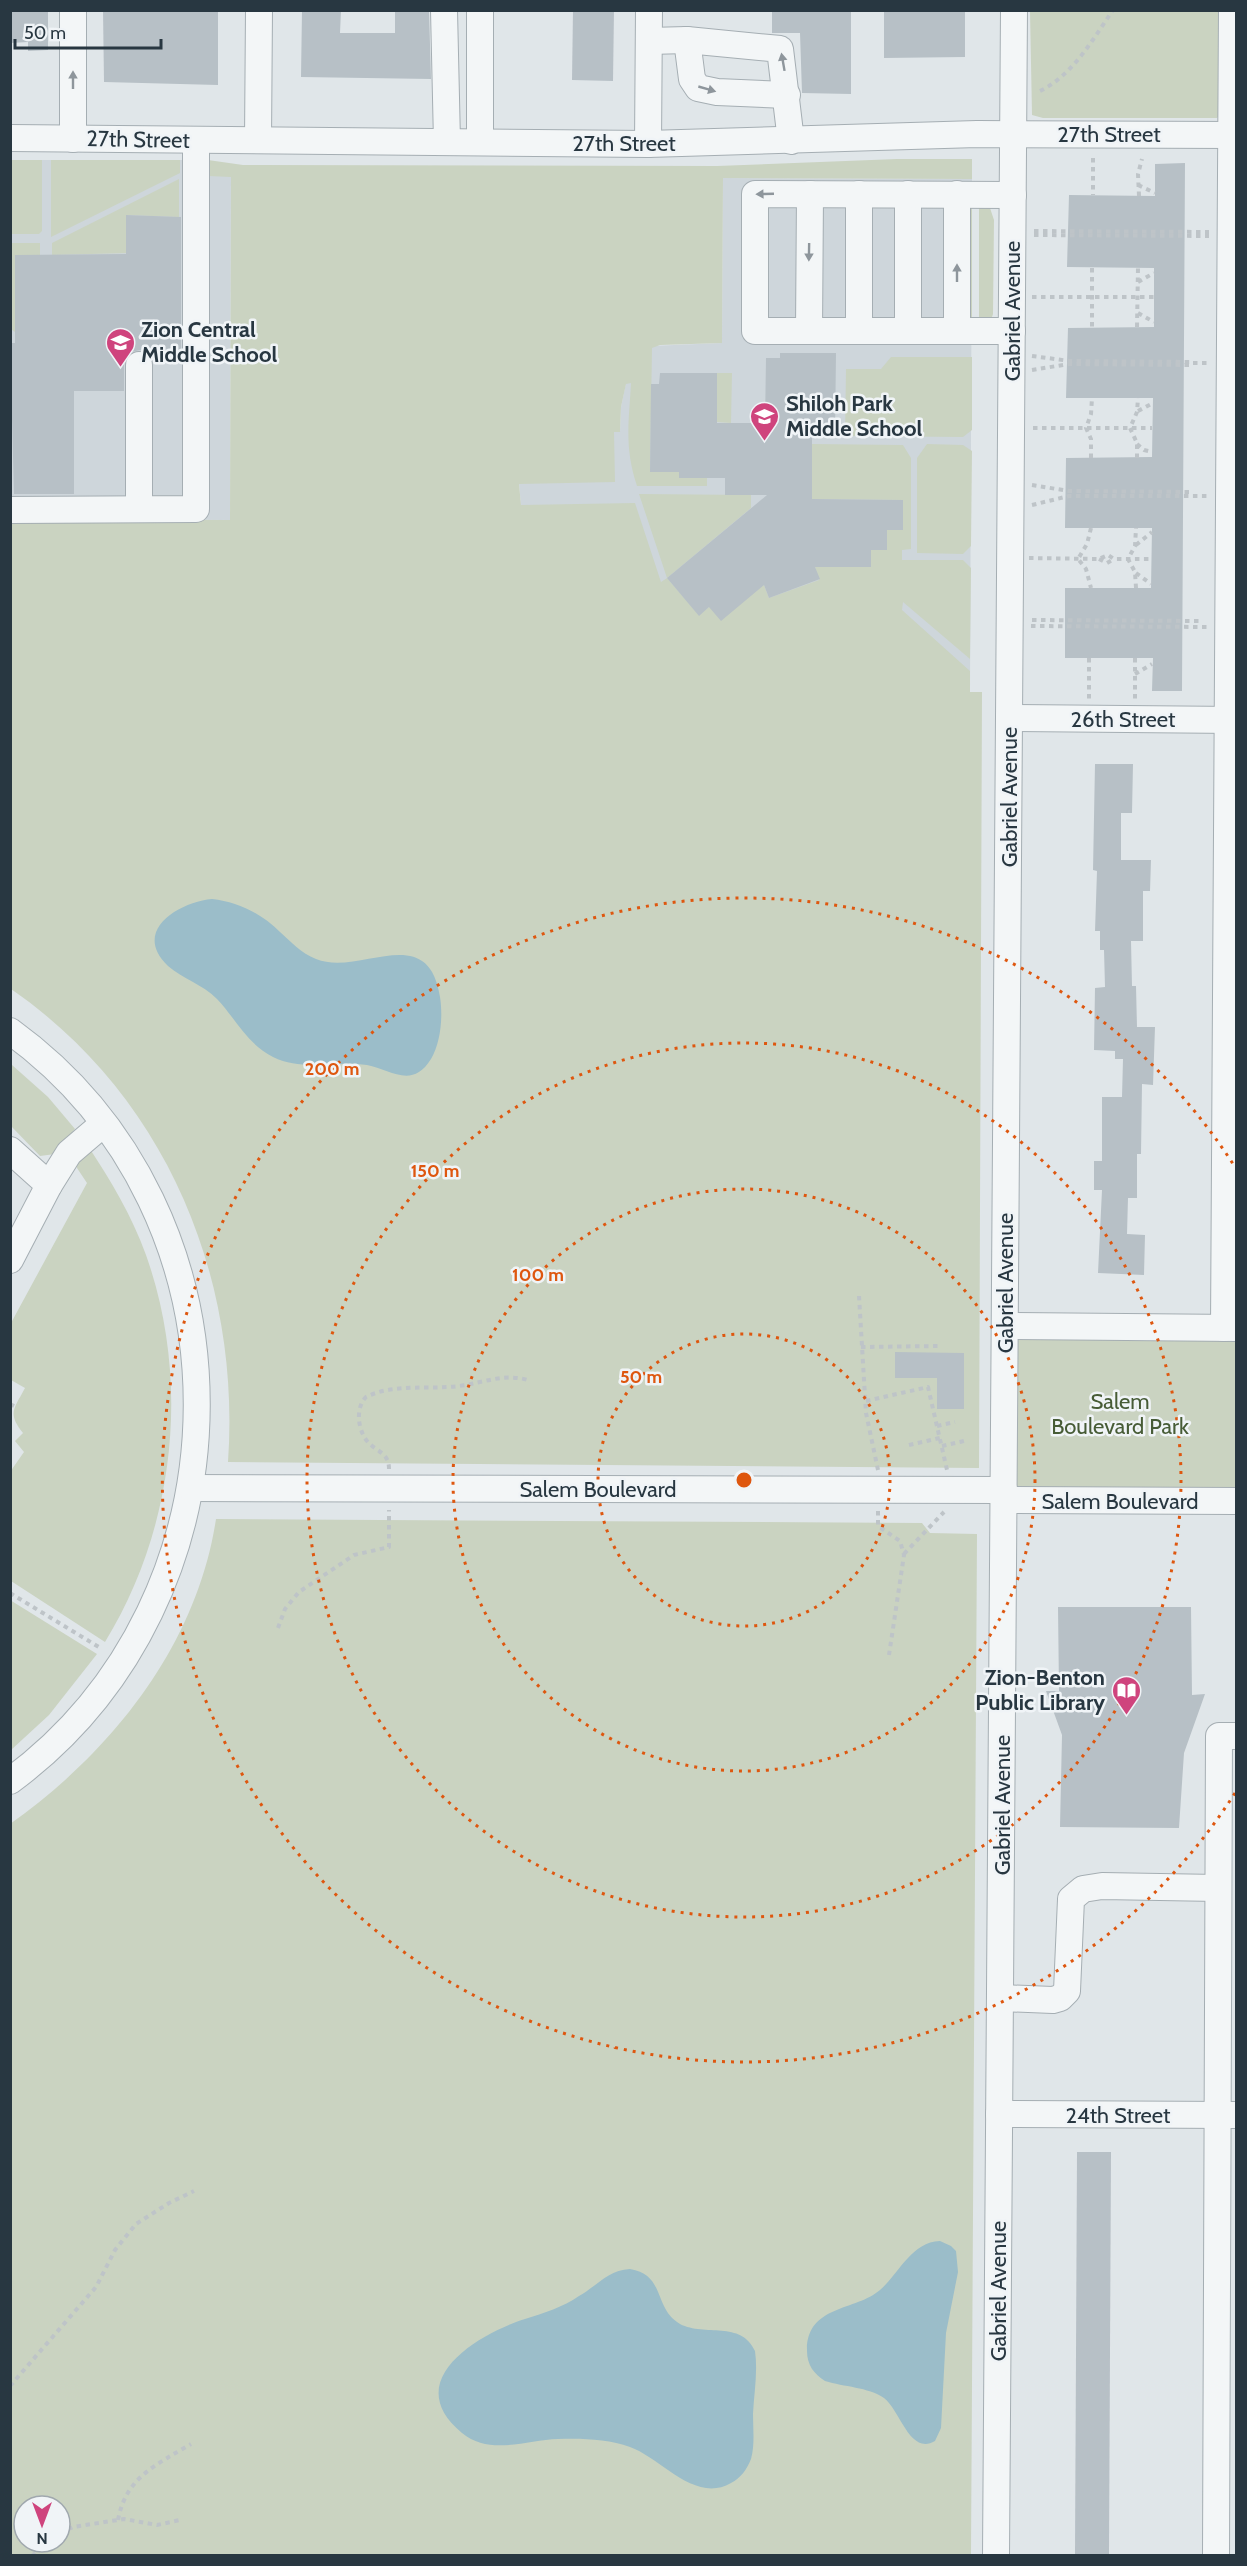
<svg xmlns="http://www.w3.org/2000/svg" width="1247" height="2566" viewBox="0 0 1247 2566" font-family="Cabin,sans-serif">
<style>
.built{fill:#ced6db}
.green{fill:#cad3c1;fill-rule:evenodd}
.water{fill:#9bbdc9}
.building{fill:#b7c0c6}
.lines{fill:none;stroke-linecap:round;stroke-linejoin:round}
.minor-casing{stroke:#a5aeb3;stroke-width:28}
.path{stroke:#bec4c8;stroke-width:4;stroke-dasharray:4.5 4.5;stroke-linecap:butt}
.minor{stroke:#f3f6f7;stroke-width:26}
.oneway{fill:#8e969c}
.ring{fill:none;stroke:#de570f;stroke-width:3;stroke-dasharray:3 6}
.labels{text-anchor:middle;stroke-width:5;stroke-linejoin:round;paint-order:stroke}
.street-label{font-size:22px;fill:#283741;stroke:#f0f4f7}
.poi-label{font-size:22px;font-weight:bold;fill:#283741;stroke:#f0f4f7;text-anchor:start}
.park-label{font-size:22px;fill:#475c36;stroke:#f0f4f7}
.centre{fill:#de570f;stroke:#f0f4f7;stroke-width:3}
.ring-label{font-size:18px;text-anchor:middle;font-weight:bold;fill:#de570f;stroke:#f0f4f7;stroke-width:5;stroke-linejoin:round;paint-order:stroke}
</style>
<rect width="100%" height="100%" fill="#e0e6e9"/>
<!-- built -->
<g class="built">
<polygon points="11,160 208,160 231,176 230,520 11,519"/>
<polygon points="723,178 972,179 970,692 643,690 521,505 519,483 558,482 559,432 620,432 621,407 626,383 627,347 722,343"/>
</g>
<!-- green -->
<g class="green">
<polygon points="1030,11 1220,11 1221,114 1217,118 1043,118 1032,115"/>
<path d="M897,159H972V179L723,178L722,343L660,345L652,348L650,471L679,472L680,478H707V486H637C624,447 629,422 631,383L626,384L621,407L620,432H614L615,482L519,484L521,505L635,503L661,582L667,578L639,494L751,495V508L667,578L699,615L709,607L764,585L769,598L819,580L815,567H871V550L887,530H903V500L812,499V444L903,445L911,458V549L902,550V560H963L971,568L970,659L903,602L902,610L970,671V692H982L979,1468L228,1462C241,1278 166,1096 11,989V519L230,520L231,177L208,176V160L243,165L717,166Z"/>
<polygon points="11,160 42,160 42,231 39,234 11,234"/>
<polygon points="51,160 180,160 180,173 51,237"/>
<polygon points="179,179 179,217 127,215 126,251 129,253 52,255 52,243"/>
<polygon points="972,204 972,326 968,325 966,209"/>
<polygon points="979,204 990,208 994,220 993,314 991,320 979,326"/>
<polygon points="11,243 40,243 40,255 15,332 11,329"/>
<polygon points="891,357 972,357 972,430 963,437 845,436 846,369 881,369"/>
<polygon points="717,373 732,373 731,423 717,422"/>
<polygon points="927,444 963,445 972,451 971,546 963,554 917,553 917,458"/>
<polygon points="12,1065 48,1097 75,1129 55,1154 40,1156 11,1126"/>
<path d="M88,1146C111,1181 132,1216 146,1255C191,1382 175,1528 105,1642L11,1581L10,1472L24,1452L15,1441L23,1433C7,1413 14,1409 25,1388L11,1380V1323L87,1183L77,1168V1162Z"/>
<polygon points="1005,1326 1236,1328 1236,1501 1004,1500"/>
<path d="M216,1519L922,1523L930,1533L977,1534L971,2555H11L10,1824C112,1752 197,1645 216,1519ZM24,2506H60V2542H24Z"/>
<polygon points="10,1600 97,1654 49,1715 11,1750"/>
</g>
<!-- water -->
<g class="water">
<path d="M212,899C238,902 261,913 280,932C291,942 301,953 316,959C360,977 428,919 440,997C443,1016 441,1042 431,1059C412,1090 390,1069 367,1065C334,1060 304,1072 273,1057C247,1044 236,1019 217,999C202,984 183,979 168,966C131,931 179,902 212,899Z"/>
<path d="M940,2241L951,2246L956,2251L958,2272L946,2333L941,2428L935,2441C910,2456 900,2410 884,2398C868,2387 844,2387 825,2381C814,2374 807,2365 807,2351C806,2305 856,2311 880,2290C899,2274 911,2242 940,2241Z"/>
<path d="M630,2269C666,2275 653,2308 680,2324C705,2337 741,2320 755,2351C758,2372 754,2393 753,2414C753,2429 755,2444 751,2459C747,2469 741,2478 731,2483C695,2504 661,2458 630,2447C608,2439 581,2438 558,2439C526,2440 490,2456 462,2433C399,2381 478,2334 525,2319C544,2313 563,2307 579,2296C597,2286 608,2270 630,2269Z"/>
</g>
<!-- building -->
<g class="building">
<polygon points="10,10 48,10 48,50 28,51 28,42 10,43"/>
<polygon points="103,10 218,10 218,85 104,82"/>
<polygon points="302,10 341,10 340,33 395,33 395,10 429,10 431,79 301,77"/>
<polygon points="573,10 614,10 613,81 572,80"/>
<polygon points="772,10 851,10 851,94 802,93 800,33 772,33"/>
<polygon points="884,10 965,10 965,57 884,58"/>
<polygon points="1185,163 1182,691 1152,691 1153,658 1065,658 1065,588 1151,588 1152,528 1065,528 1066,458 1152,457 1153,398 1066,398 1068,328 1154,327 1154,268 1067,267 1069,195 1155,196 1155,164"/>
<polygon points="126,215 181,217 181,352 161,352 161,360 153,360 147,352 140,350 131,352 124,364 124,391 74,391 74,494 14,494 10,343 15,343 15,255 126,254"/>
<polygon points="780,353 836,353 835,434 812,434 812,499 903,500 903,530 887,530 887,550 871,550 871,567 815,567 820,579 769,598 764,585 721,621 709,607 699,616 667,578 767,495 725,495 725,478 679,478 679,472 650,472 651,384 659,384 660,373 717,373 717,423 765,423 766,358 780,358"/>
<polygon points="1095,764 1133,764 1132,813 1121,813 1121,860 1151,860 1150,891 1143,891 1143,941 1131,941 1132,986 1136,986 1137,1027 1155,1027 1153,1085 1142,1084 1141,1154 1137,1154 1137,1198 1128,1198 1127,1234 1145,1235 1144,1275 1098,1273 1102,1190 1094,1190 1094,1161 1102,1161 1102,1097 1122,1097 1123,1059 1115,1059 1115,1051 1094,1050 1095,988 1105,987 1104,950 1100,950 1100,931 1095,931 1097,871 1093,870"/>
<polygon points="895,1352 964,1353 964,1409 937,1409 937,1378 895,1378"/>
<polygon points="1058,1607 1191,1607 1192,1695 1205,1694 1184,1753 1179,1828 1060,1827 1062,1735 1046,1691 1059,1691"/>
<polygon points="1077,2152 1111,2152 1109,2554 1075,2554"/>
</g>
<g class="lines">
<defs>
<g id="minor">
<polyline points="73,10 73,139"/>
<polyline points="444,10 447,142"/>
<polyline points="687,40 692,79 698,88 717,92 787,95"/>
<polyline points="649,41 687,40 780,49 791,141"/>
<polyline points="10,138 648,144 977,134 1236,135"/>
<polyline points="258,140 259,10"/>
<polyline points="480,142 480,10"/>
<polyline points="648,144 649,10"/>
<polyline points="908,194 908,331"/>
<polyline points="957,194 957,331"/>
<polyline points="809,331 810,194"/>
<polyline points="859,331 859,194"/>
<polyline points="1012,331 755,331 755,194 1013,195"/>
<polyline points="139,365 139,509"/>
<polyline points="10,510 196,509 196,140"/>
<polyline points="1009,718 1236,720"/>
<path d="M10,1031C261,1213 257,1599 10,1781"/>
<polyline points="10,1150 49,1185 10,1260"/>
<polyline points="49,1185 69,1153 103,1124"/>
<polyline points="1005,1326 1236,1328"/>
<polyline points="1224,1328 1232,10"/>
<polyline points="191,1488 1004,1490"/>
<polyline points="1004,1500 1236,1501"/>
<polyline points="1000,1998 1053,2000 1060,1998 1067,1991 1071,1899 1083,1889 1102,1886 1218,1888"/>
<polyline points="999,2114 1236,2115"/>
<polyline points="996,2556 1014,10"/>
<polyline points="1216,2556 1219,1736 1236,1736"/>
</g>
</defs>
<!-- minor casing -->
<use href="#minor" class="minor-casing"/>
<!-- path -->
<g class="path">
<path d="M1040,91C1073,75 1093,39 1113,10"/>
<polyline points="1093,158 1093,195"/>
<polyline points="1138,185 1155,193"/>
<polyline points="1139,196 1138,174 1142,159"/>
<polyline points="1034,231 1209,232"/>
<polyline points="1034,235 1209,236"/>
<polyline points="1092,268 1092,327"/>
<polyline points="1138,282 1154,273"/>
<polyline points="1032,297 1154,297"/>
<polyline points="1138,313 1154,322"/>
<polyline points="1137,327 1138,268"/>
<polyline points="1032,356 1070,361 1193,362"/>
<polyline points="1193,363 1210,363"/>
<polyline points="1032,370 1069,364 1193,365"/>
<polyline points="1138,411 1153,403"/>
<polyline points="1033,428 1152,428"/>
<polyline points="1137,444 1144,450 1152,452"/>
<polyline points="1091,458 1091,439 1086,428 1091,414 1092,398"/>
<polyline points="1137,458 1137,443 1130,428 1137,412 1138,398"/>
<polyline points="1032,485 1069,491 1192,492"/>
<polyline points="1032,505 1069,496 1209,496"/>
<polyline points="1091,528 1087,544 1078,559 1086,569 1091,588"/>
<polyline points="1136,545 1152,532"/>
<polyline points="1029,558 1099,559 1108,555 1114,559 1152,559"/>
<polyline points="1099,559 1107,563 1114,559"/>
<polyline points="1136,573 1151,584"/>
<polyline points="1136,588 1135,572 1128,559 1135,546 1136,528"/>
<polyline points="1032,620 1199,621"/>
<polyline points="1031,626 1207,627"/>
<polyline points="1089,658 1089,699"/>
<polyline points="1135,658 1135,699"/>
<polyline points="1135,674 1152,664"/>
<polyline points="859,1296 866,1413 878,1470"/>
<polyline points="861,1347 940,1346"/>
<polyline points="866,1401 928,1387 947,1470"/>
<polyline points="10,1404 14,1406"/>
<polyline points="937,1426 955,1422"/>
<polyline points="909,1445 940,1438"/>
<polyline points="942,1446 964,1441"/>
<path d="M389,1469C389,1452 376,1452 367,1441C358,1430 355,1408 366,1397C394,1383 428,1390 459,1386C483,1383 503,1373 528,1380"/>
<polyline points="878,1511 878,1526 900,1541 904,1555 889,1655"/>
<polyline points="904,1554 944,1512"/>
<polyline points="10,1593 102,1649"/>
<polyline points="278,1628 285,1609 299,1592 354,1555 389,1547 389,1510"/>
<polyline points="10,2386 96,2287 115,2250 136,2224 169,2203 194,2191"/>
<path d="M118,2520C126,2477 156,2465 191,2444"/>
<polyline points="60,2533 73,2527 124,2519 157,2525 180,2520"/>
<polyline points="32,2556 48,2542"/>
</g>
<!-- minor -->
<use href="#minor" class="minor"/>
</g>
<!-- one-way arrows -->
<defs><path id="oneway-solid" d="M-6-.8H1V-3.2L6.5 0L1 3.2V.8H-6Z" transform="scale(1.5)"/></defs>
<g class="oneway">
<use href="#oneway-solid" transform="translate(783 62) rotate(-100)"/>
<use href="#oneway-solid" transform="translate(73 80) rotate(-90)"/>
<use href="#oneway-solid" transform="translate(707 89) rotate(16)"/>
<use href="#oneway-solid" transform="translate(765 194) rotate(178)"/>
<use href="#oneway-solid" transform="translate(809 252) rotate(91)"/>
<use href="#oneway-solid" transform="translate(957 273) rotate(-90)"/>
</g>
<!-- distance rings -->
<g class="ring">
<circle cx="744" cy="1480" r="146"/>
<circle cx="744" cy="1480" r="291"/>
<circle cx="744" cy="1480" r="437"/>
<path d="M1235 1793A582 582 0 1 1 1235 1167"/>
</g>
<!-- icons -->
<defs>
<symbol id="school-pin" viewBox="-11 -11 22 30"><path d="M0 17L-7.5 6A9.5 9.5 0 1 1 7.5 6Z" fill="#cf447d" stroke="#f0f4f7"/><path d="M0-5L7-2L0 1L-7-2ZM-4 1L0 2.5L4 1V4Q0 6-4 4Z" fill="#fff"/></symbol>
<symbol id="library-pin" viewBox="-11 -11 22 30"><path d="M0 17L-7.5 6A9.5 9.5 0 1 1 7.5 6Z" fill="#cf447d" stroke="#f0f4f7"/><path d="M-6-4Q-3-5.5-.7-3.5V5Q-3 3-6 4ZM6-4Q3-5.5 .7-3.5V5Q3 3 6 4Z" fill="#fff"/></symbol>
</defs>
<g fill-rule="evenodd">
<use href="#school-pin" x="104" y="326" width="33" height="45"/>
<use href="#school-pin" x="748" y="400" width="33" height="45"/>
<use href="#library-pin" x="1110" y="1674" width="33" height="45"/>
</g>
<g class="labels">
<!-- street labels -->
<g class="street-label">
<text x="1109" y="142">27th Street</text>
<text transform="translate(138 139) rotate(1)" y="8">27th Street</text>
<text x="624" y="151">27th Street</text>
<text transform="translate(1012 311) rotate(-90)" y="8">Gabriel Avenue</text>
<text x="1123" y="727">26th Street</text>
<text transform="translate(1009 797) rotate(-90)" y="8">Gabriel Avenue</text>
<text transform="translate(1005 1283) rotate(-90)" y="8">Gabriel Avenue</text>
<text x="598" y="1497">Salem Boulevard</text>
<text x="1120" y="1509">Salem Boulevard</text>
<text transform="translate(1002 1805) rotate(-90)" y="8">Gabriel Avenue</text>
<text x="1118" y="2123">24th Street</text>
<text transform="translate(998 2291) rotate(-90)" y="8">Gabriel Avenue</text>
</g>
<!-- poi labels -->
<g class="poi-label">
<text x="141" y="337">Zion Central<tspan x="141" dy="25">Middle School</tspan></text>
<text x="786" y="411">Shiloh Park<tspan x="786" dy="25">Middle School</tspan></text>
<text x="1105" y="1685" text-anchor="end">Zion-Benton<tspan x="1105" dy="25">Public Library</tspan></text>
</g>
<!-- park labels -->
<g class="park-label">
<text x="1120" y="1409">Salem<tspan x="1120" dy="25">Boulevard Park</tspan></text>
</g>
</g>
<circle cx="744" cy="1480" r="9" class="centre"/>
<g class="ring-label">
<text x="332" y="1075">200 m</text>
<text x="435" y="1177">150 m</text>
<text x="538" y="1281">100 m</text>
<text x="641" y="1383">50 m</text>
</g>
<!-- border -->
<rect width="1247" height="2566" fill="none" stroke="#283741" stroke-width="24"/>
<!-- north arrow -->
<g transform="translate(42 2524) rotate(180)"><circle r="28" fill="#f0f4f7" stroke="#a0a8ae" stroke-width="1.5"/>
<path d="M0-4.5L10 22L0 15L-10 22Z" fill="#cf447d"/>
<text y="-9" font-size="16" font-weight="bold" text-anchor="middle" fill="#283741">N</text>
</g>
<!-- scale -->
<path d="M15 39v9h146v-9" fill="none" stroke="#283741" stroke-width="3"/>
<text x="24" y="39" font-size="18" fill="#283741" stroke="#f0f4f7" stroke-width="4.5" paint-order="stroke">50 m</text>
</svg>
